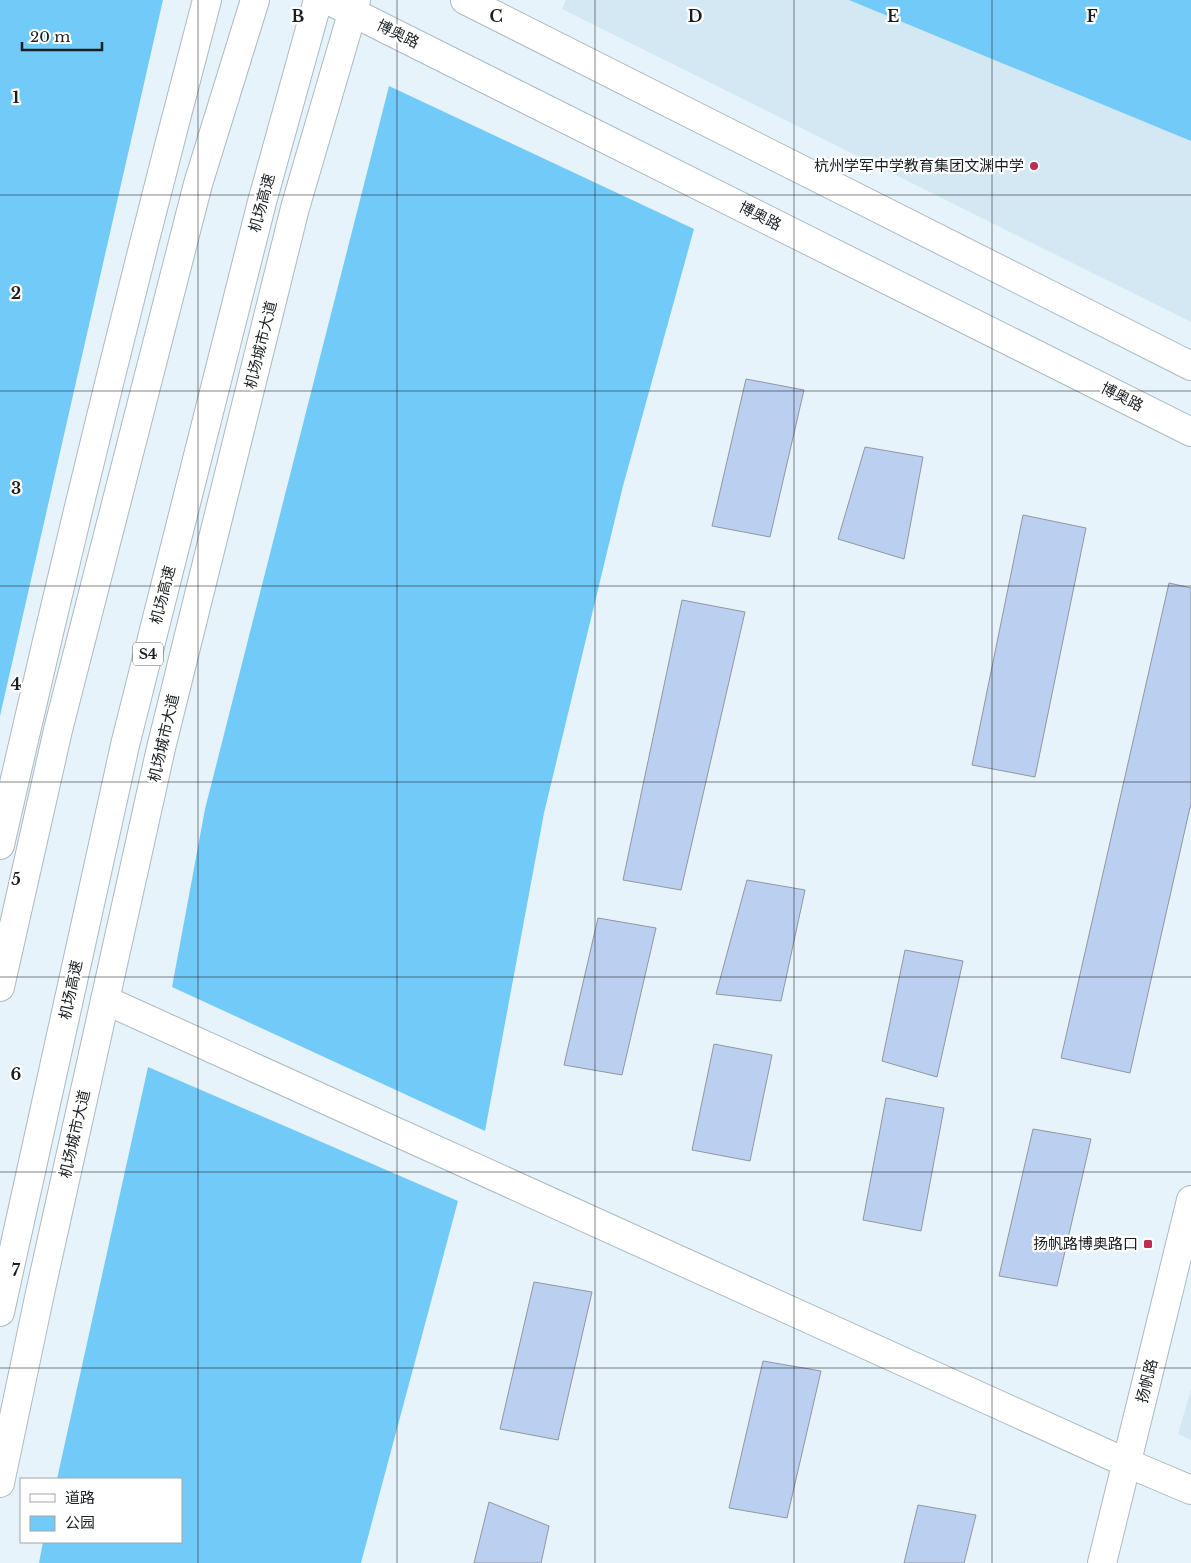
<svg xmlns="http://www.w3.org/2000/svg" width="1191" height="1563" viewBox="0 0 1191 1563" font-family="'Libre Baskerville','Noto Sans SC',serif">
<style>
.built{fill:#d4e8f3}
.green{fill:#72caf8}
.building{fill:#bbcff0;stroke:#9197a1}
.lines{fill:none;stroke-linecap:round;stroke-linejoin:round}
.minor-casing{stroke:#adb9c0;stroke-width:30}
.major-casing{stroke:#adb9c0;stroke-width:30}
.highway-casing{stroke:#adb9c0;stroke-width:30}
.minor{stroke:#fff;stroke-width:28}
.major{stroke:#fff;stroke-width:28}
.highway{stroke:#fff;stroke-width:28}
.grid{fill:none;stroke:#191e20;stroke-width:1;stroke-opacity:0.55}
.poi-dot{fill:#bd2d52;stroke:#fff;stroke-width:2}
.labels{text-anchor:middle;stroke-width:4.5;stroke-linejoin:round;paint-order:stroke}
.shield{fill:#fff;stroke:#5e6263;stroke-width:1}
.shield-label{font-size:14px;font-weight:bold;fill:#191e20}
.street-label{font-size:15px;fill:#191e20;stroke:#fff}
.poi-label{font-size:15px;fill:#191e20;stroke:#fff;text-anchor:end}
.grid-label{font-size:16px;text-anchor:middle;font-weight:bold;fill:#191e20;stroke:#fff;stroke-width:4.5;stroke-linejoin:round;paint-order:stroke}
</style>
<rect width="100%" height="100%" fill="#e6f3fa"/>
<!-- built -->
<g class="built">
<polygon points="566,0 1191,0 1191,322 562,9"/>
<polygon points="1191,1389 1191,1440 1178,1434"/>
</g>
<!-- green -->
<g class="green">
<polygon points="0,0 163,0 0,716"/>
<polygon points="849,0 1191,0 1191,141"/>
<polygon points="389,86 694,229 623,486 544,813 485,1131 172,987 205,809"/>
<polygon points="148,1067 458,1201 361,1563 39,1563 43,1542 181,1542 181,1479 57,1479"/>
</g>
<!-- building -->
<g class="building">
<polygon points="746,379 804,390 770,537 712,526"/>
<polygon points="865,447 923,457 904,559 838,539"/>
<polygon points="1023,515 1086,528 1035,777 972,765"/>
<polygon points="1169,583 1191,588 1191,803 1130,1073 1061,1058"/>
<polygon points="682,600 745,612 681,890 623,880"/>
<polygon points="747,880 805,890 781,1001 716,994"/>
<polygon points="598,918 656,928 622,1075 564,1065"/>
<polygon points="905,950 963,961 937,1077 882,1061"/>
<polygon points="714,1044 772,1055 750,1161 692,1150"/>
<polygon points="886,1098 944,1108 921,1231 863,1220"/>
<polygon points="1033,1129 1091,1139 1057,1286 999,1276"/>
<polygon points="534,1282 592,1292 558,1440 500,1429"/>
<polygon points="763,1361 821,1371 787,1518 729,1508"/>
<polygon points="489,1502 549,1526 541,1563 474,1563"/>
<polygon points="918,1505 976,1515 964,1563 904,1563"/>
</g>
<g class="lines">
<defs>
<g id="minor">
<polyline points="105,1000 1127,1463 1191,1490"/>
<polyline points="1102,1563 1191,1200"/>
</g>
<g id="major">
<polyline points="328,0 1191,432"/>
<polyline points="465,0 1191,366"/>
<path d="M0,845C64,562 133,280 207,0"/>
<polyline points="0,1483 40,1293 161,748 295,208 356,0"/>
</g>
<g id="highway">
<polyline points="0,987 58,730 198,184 255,0"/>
<polyline points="0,1312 125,745 262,202 318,0"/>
</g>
</defs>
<!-- minor casing -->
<use href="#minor" class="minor-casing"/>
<!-- major casing -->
<use href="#major" class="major-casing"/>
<!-- highway casing -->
<use href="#highway" class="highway-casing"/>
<!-- minor -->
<use href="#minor" class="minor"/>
<!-- major -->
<use href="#major" class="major"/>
<!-- highway -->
<use href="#highway" class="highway"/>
</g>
<!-- grid -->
<path class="grid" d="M198,0V1563M397,0V1563M595,0V1563M794,0V1563M992,0V1563M0,195H1191M0,391H1191M0,586H1191M0,782H1191M0,977H1191M0,1172H1191M0,1368H1191"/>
<!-- markers -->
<g class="poi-dot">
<circle cx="1034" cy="166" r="5"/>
<rect x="1143" y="1239" width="10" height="10" rx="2.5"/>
</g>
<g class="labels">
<!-- shield labels -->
<rect class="shield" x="133" y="642.5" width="30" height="23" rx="4"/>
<g class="shield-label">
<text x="148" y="659">S4</text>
</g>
<!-- street labels -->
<g class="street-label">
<text transform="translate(398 34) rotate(26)" y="5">博奥路</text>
<text transform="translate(262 203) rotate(-75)" y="5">机场高速</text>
<text transform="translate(760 216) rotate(27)" y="5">博奥路</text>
<text transform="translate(261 345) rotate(-76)" y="5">机场城市大道</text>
<text transform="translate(1122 397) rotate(27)" y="5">博奥路</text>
<text transform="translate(163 595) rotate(-76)" y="5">机场高速</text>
<text transform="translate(164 738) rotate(-77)" y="5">机场城市大道</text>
<text transform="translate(71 990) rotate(-78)" y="5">机场高速</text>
<text transform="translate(75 1134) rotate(-77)" y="5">机场城市大道</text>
<text transform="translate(1147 1381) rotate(-76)" y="5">扬帆路</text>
</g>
<!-- poi labels -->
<g class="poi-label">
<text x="1024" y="171">杭州学军中学教育集团文渊中学</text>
<text x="1138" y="1249">扬帆路博奥路口</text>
</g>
</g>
<g class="grid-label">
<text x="298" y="22">B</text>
<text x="496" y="22">C</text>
<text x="695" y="22">D</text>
<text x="893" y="22">E</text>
<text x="1092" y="22">F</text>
<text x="16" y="103">1</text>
<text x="16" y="299">2</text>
<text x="16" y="494">3</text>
<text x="16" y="690">4</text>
<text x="16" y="885">5</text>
<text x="16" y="1080">6</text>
<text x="16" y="1276">7</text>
</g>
<!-- legend -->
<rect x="20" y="1478" width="162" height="65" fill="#ffffff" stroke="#a3a5a6"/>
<rect x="30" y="1494" width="25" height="8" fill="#ffffff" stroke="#a3a5a6"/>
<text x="65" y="1503" font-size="15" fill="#191e20">道路</text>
<rect x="30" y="1516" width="25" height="15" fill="#72caf8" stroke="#a3a5a6"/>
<text x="65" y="1528" font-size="15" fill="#191e20">公园</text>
<!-- scale -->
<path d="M22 42v8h80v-8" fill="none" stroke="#191e20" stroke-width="2.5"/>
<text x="30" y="42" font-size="15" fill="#191e20" stroke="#ffffff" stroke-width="4" paint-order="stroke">20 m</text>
</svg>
